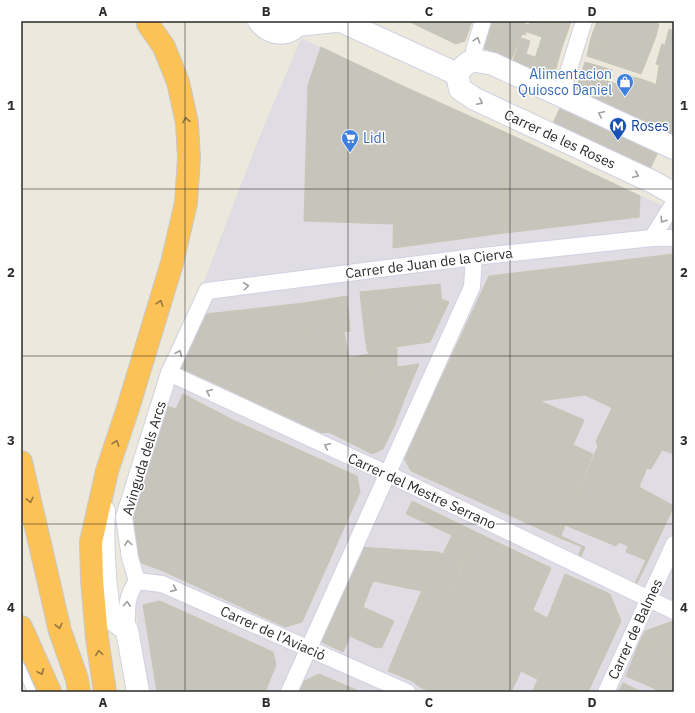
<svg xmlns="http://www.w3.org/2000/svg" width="695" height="713" viewBox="0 0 695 713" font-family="'IBM Plex Sans',sans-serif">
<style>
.industrial{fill:#e0dce4}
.building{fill:#c7c5bb;stroke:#c7c5b5}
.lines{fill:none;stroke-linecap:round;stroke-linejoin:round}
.lane-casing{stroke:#d1d1e3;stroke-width:10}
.street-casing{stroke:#d1d1e3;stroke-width:18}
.secondary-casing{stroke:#d1d1e3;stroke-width:24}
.highway-casing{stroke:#c8c8c8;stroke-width:24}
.lane{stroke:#fff;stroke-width:8}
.street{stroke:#fff;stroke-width:16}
.secondary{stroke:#fff;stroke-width:22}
.highway{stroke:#fdc255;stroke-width:22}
.oneway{stroke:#9f9f9f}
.oneway2{stroke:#947640}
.grid{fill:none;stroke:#2a2a2a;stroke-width:1;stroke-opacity:0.55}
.labels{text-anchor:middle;stroke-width:3;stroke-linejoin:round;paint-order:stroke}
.shop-label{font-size:14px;fill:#366cbe;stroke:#fff;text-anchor:end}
.transit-label{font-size:14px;fill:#164399;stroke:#fff;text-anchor:start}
.street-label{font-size:14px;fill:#2a2a2a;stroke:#fff}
.neatline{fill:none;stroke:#2a2a2a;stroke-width:1.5}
.grid-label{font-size:13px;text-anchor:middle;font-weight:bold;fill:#2a2a2a}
</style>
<rect width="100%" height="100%" fill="#ece8dc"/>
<!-- industrial -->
<polygon class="industrial" points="301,38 674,211 674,692 149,692 121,518 196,302 257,143"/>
<!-- building -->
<g class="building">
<polygon points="408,21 472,21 465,41 456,44"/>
<polygon points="490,21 517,21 529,25 525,35"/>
<polygon points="530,21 549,21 569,28 563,44 527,32"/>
<polygon points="549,21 571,21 569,28"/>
<polygon points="597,21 605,21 656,36 648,57 590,41"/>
<polygon points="605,21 649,21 659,24 656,36"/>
<polygon points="489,22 522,34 511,60 483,48"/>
<polygon points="669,29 674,31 674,91 656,86 659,65 656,64 662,44 665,45"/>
<polygon points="542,37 563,44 560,54 538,50"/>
<polygon points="521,38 530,41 526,54 535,57 529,74 511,66"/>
<polygon points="590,42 648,57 641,74 587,56"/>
<polygon points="321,47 396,83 393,224 304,221 308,85"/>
<polygon points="538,48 560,54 553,79 532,70"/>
<polygon points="585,62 612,70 607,81 623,86 625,75 641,79 629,120 580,98 576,89"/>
<polygon points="641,79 674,91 674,140 629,120"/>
<polygon points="396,83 507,133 504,233 393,248"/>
<polygon points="562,104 595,120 586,139 553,123"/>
<polygon points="595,120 659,150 650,169 586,139"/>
<polygon points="507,133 640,196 639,217 505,233"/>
<polygon points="674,254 674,437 585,395 540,401 584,420 573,445 593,454 560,538 411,471 404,458 489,276"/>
<polygon points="440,284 442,304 425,306 424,304 362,311 360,292"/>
<polygon points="347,296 350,331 308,336 304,303"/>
<polygon points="441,299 449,302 430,342 425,306 442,304"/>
<polygon points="304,303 321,433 181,368 206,314"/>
<polygon points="424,304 430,342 367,351 362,311"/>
<polygon points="344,332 349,358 325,362 321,334"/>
<polygon points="321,334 325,362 369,354 368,351 397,348 397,367 369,370 371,394 408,390 394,426 321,433 308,336"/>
<polygon points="417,364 419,364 408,390 405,366"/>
<polygon points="405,366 408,390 371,394 369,370"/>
<polygon points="183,394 191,398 181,420 173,416"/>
<polygon points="183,394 233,420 357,476 360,492 302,622 285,627 163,571 134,560 129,525 167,406 176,409"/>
<polygon points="612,408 674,437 674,454 662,450 651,469 647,468 639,487 674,506 648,561 626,552 628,546 619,542 616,546 565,525 598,446 596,441"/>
<polygon points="202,424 226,435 220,450 208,443 207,446 194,440"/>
<polygon points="394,426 383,449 372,454 329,432"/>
<polygon points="412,501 478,533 463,564 443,554 452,535 406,514"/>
<polygon points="478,533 551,568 509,665 521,671 511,692 432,692 420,687 412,681"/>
<polygon points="561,536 585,547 579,561 633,588 646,560 648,561 634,589 576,561 582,547 560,538"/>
<polygon points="359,547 438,552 422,591 373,581 363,607 338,596"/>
<polygon points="438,552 463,564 412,681 388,671"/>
<polygon points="565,574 610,594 621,621 588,692 532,692 563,626 547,619"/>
<polygon points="338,596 394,621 382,647 376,648 350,636 343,652 320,641"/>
<polygon points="160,601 273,652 276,665 265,692 157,692 143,605"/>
<polygon points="532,610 563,626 537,679 509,665"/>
<polygon points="673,621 674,622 674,656 669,654 671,648 648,638 645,643 640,641 645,631"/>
<polygon points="648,638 671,648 669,654 645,643"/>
<polygon points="640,641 665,652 651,687 626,676"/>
<polygon points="665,652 674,656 674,692 661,692 651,687"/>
<polygon points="319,674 361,692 298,692 302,682"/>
<polygon points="623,683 640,691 640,692 618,692"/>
</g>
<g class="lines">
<defs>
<polyline id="lane" points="21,667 32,692"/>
<g id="street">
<polyline points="474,60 474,50 483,21"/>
<polyline points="561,95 584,21"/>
<polyline points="652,238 674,203"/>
<polyline points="169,373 388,474 674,611"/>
<polyline points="137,581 130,558 124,517 169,373 207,291 474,257 652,238 674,238"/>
<polyline points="137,581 162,584 407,692"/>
<path d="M127,630C127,610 125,598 137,581"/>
<polyline points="289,692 472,287 474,257"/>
<polyline points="606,692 674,544"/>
</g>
<g id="secondary">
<path d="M259,21C270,35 290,38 300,21"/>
<polyline points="341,21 457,74"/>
<polyline points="297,25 335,21"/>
<path d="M674,148L493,64C473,60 470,57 457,74L460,89L475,99L653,182L674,194"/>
<path d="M104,511C102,548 104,580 110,617L127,630L138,692"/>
</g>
<g id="highway">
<polyline points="21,462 60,631 77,679 79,692"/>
<polyline points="21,627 50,692"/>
<polyline points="105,692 97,638 92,580 91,542 107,471 128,408 172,263 186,203 189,158 187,123 178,82 164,47 148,24"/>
</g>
</defs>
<!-- lane casing -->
<use href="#lane" class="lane-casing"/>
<!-- street casing -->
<use href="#street" class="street-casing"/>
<!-- secondary casing -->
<use href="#secondary" class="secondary-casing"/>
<!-- highway casing -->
<use href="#highway" class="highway-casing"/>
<!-- lane -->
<use href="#lane" class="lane"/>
<!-- street -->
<use href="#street" class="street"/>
<!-- secondary -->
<use href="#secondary" class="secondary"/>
<!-- highway -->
<use href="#highway" class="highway"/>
</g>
<!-- one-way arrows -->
<defs><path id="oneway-chevron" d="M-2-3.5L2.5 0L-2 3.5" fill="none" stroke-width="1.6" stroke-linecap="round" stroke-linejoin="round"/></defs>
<g class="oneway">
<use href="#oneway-chevron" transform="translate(477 40) rotate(-73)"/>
<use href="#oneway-chevron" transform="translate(480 102) rotate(26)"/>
<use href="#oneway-chevron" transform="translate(601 114) rotate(-155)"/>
<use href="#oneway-chevron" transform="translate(636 175) rotate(25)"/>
<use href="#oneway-chevron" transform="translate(663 220) rotate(123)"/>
<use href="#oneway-chevron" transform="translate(246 286) rotate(-7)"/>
<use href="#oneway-chevron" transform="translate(179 353) rotate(-66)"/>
<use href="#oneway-chevron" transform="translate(209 392) rotate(-155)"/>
<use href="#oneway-chevron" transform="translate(327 446) rotate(-155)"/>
<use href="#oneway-chevron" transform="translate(128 543) rotate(-98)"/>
<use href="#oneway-chevron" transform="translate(174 589) rotate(24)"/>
<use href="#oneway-chevron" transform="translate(127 604) rotate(-86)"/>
</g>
<g class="oneway2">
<use href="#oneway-chevron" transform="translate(186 120) rotate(-100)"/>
<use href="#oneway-chevron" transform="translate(160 303) rotate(-73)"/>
<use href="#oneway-chevron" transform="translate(116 443) rotate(-71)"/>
<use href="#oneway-chevron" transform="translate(30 500) rotate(76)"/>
<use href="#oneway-chevron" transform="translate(59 626) rotate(77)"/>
<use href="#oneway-chevron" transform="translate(99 653) rotate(-98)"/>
<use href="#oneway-chevron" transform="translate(41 672) rotate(66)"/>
</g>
<!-- grid -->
<path class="grid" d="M185,21V692M348,21V692M510,21V692M21,189H674M21,356H674M21,524H674"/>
<!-- icons -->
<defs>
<symbol id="shop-pin" viewBox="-11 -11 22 30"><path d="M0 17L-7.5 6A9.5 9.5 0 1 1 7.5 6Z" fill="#3f7fe0" stroke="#fff"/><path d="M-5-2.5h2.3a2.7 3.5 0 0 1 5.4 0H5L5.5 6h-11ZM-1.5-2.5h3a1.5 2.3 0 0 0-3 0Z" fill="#fff"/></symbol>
<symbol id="metro-pin" viewBox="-11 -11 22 30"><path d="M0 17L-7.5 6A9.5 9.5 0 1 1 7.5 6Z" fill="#1a4fb4" stroke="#fff"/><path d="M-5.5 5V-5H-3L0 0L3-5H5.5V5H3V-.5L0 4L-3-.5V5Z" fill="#fff"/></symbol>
<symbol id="supermarket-pin" viewBox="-11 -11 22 30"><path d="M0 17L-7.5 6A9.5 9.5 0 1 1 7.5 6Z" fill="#3f7fe0" stroke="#fff"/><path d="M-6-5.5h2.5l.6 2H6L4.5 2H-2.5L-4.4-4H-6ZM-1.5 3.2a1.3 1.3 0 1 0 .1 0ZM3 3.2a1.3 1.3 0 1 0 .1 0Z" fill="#fff"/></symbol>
</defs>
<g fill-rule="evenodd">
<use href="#shop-pin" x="615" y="72" width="20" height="27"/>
<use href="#metro-pin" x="608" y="116" width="20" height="27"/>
<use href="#supermarket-pin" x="340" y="128" width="20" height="27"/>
</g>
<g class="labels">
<!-- shop labels -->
<g class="shop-label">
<text x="612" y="79">Alimentacion<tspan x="612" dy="16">Quiosco Daniel</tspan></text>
<text x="363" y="143" text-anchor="start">Lidl</text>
</g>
<!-- transit labels -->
<g class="transit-label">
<text x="631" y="131">Roses</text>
</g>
<!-- street labels -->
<g class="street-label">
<text transform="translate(560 139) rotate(25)" y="5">Carrer de les Roses</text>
<text transform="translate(429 263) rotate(-7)" y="5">Carrer de Juan de la Cierva</text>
<text transform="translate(144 458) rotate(-73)" y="5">Avinguda dels Arcs</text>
<text transform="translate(422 491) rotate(25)" y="5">Carrer del Mestre Serrano</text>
<text transform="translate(635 629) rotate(-65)" y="5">Carrer de Balmes</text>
<text transform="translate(273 633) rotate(24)" y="5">Carrer de l’Aviació</text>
</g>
</g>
<!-- border -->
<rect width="695" height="713" fill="none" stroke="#ffffff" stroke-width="44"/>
<rect x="22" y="22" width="651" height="669" class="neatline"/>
<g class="grid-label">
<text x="103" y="16">A</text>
<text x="266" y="16">B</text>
<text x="429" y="16">C</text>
<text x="592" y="16">D</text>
<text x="11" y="110">1</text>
<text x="684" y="110">1</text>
<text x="11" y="277">2</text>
<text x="684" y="277">2</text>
<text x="11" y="445">3</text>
<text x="684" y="445">3</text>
<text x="11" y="612">4</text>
<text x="684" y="612">4</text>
<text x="103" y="707">A</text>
<text x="266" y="707">B</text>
<text x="429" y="707">C</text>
<text x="592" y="707">D</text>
</g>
</svg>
